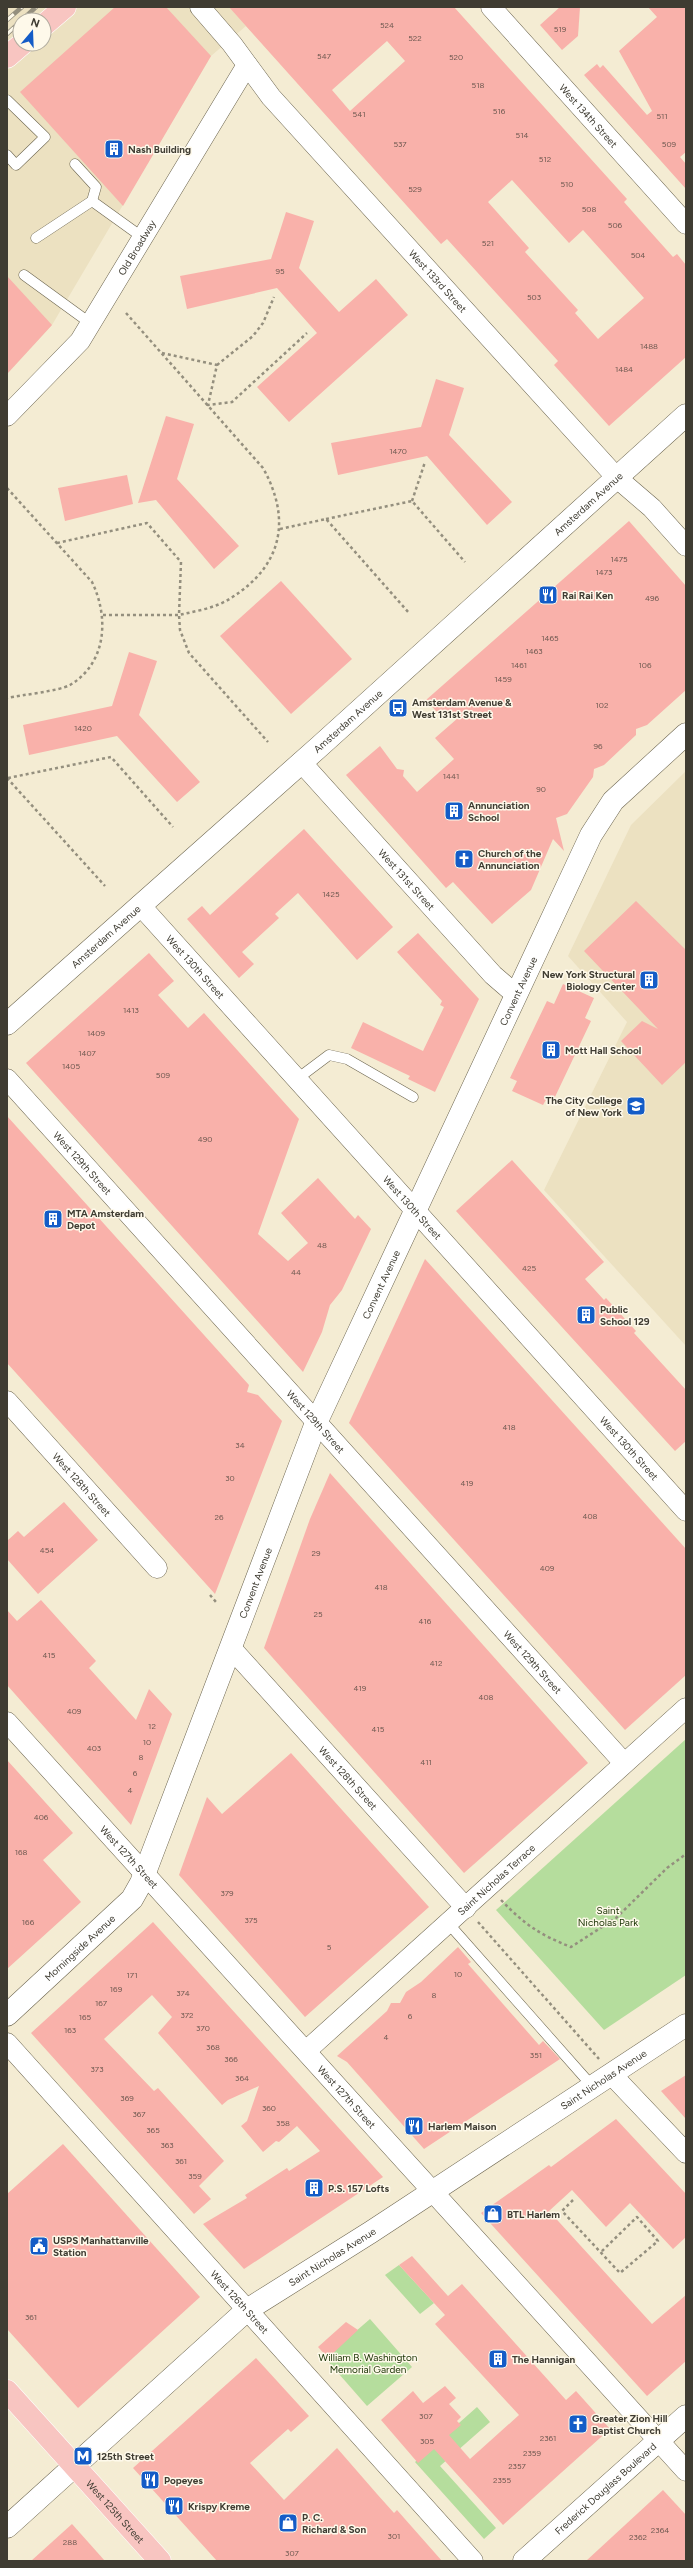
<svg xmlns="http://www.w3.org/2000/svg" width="693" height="2568" viewBox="0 0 693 2568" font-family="Figtree,sans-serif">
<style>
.built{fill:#ece1c1;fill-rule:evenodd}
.green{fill:#b5dd9d}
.building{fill:#f9b1aa;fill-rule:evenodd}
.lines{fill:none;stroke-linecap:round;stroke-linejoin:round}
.lane-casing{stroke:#6b644e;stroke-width:11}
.street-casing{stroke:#6b644e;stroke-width:21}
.secondary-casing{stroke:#6b644e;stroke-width:23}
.primary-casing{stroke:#fff;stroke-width:23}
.path{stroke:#948f7e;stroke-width:2.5;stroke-dasharray:3 3;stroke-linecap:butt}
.lane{stroke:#fff;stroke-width:10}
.street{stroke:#fff;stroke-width:20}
.secondary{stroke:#fff;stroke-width:22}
.primary{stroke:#f8c5c1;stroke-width:22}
.rail-casing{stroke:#948f7e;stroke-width:4.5}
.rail{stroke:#fef9ea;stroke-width:3;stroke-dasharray:9;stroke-linecap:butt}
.labels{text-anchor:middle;stroke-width:3;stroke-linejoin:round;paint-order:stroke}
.number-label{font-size:8px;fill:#6e5950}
.street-label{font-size:10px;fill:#3f3c32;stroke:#fef9ea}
.poi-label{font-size:10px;font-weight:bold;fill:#3f3c32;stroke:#fef9ea;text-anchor:start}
.park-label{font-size:10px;fill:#173100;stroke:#fef9ea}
</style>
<rect width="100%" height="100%" fill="#f4ecd3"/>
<!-- built -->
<g class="built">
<path d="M7,7H332L275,58L246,26L211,56L52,325L7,374ZM20,20H44V44H20Z"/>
<polygon points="686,771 686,1346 544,1190 627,1022 568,956 631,825"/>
</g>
<!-- green -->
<g class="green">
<polygon points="686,1739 686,1975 604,2030 496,1910"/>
<polygon points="399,2265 434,2303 420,2314 385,2275"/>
<polygon points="370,2319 412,2367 367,2406 325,2358"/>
<polygon points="477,2407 490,2422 440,2466 496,2528 484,2539 415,2462"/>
</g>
<!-- building -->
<g class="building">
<polygon points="115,7 166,7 211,56 123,206 20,92"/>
<path d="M229,7H454L627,199L624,202L639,219L673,257L677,254L686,265V357L609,426L554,365L558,361L447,239L441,244ZM387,41L405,61L350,111L332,90ZM512,180L569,243L583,230L644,298L598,339L575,313L578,310L525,252L529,248L488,202Z"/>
<polygon points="560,7 580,7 578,36 562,50 540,25"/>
<polygon points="648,7 686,7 686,152 680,157 686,164 686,189 584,75 597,64 600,68 603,65 647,115 652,111 619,51 657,17"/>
<polygon points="286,212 314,221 299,268 339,312 376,279 408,315 289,422 257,387 317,333 277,288 187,309 180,276 271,259"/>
<polygon points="7,276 52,325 7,374"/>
<polygon points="436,379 464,388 449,435 512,502 487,525 427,456 338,475 331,443 421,427"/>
<polygon points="166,416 194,424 177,479 239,546 214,569 156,500 138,503"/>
<polygon points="127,475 133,504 65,521 58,488"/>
<polygon points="629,521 686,586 686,690 647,725 636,729 636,735 604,765 594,769 593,777 567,814 556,818 564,851 553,839 531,890 492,924 453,882 446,888 346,775 380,746 397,769 404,770 403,776 417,792 454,759 435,738 458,718 436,711 426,700"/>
<polygon points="281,581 352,659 291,714 220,636"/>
<polygon points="129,652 157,661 139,715 200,782 177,802 117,736 29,755 23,725 112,706"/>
<polygon points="304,829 393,927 357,960 298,893 275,914 279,918 242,952 254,964 239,978 187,919 202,906 210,915"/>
<polygon points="636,901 686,950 686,1062 662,1085 621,1041 642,1021 658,1029 584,951"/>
<polygon points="418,933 479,999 435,1092 408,1079 410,1076 351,1048 363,1022 423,1051 444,1007 440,1005 442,1001 397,952"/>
<polygon points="149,953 174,981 158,995 188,1028 204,1013 299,1119 258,1234 288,1261 308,1243 281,1213 318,1178 355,1219 358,1215 371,1229 342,1290 330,1305 322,1332 303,1372 26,1063"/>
<polygon points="563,984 594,998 585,1018 591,1021 554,1099 548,1096 543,1105 512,1091 517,1081 510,1078 547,1001 554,1004"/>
<polygon points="7,1116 249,1385 247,1392 258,1395 282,1421 215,1594 7,1363"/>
<polygon points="512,1160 604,1262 585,1279 604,1300 606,1298 636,1331 634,1333 686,1390 686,1441 675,1451 456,1211"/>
<polygon points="425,1259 686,1549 686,1675 625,1730 349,1423"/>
<polygon points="330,1473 588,1763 464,1873 264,1648 310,1519"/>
<polygon points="64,1502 98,1540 38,1594 7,1559 7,1541 18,1531 24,1537"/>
<polygon points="41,1600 96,1661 89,1668 136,1720 149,1689 172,1714 131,1825 7,1685 7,1610 17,1621"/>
<polygon points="291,1753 429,1907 305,2017 179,1875 207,1797 222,1814"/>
<polygon points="7,1760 73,1833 43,1860 81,1902 7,1969"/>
<polygon points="153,1922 383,2177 244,2269 203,2224 247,2198 245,2195 287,2168 289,2171 320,2151 297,2126 279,2142 276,2141 263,2152 241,2126 247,2121 259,2086 228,2100 222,2105 158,2033 172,2017 152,1995 104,2039 154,2091 158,2088 224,2161 199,2186 211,2199 194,2214 31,2033"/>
<polygon points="458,1947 471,1962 468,1964 539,2045 543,2041 560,2059 424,2149 347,2062 337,2056 387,2011 391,2003 400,2003 406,1992 421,1982"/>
<polygon points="686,2075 686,2119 661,2091"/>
<polygon points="616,2119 686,2194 686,2237 673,2249 630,2203 606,2227 572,2190 549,2211 652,2324 686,2295 686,2361 647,2396 481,2213 549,2165 551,2167"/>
<polygon points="63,2144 200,2297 78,2408 7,2329 7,2194"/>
<polygon points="412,2256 448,2296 462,2284 566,2400 576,2391 610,2429 503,2525 434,2449 418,2463 381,2420 413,2391 423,2403 445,2386 456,2398 449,2404 461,2417 457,2421 461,2425 449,2435 470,2459 519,2415 435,2324 445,2315 399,2265"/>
<polygon points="346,2322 358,2330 328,2358 318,2347"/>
<polygon points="256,2358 309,2416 291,2432 288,2429 250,2463 284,2500 337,2448 377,2494 394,2513 397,2510 442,2561 217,2561 133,2468"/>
<polygon points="663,2490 686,2515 686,2561 586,2561"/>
<polygon points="72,2524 105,2561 31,2561"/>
</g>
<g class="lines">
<defs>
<g id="lane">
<polyline points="7,100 45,137 16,165 7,155"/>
<polyline points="75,164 96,187 92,201"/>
<polyline points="36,238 92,201 142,237"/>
<polyline points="24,275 90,323"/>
<polyline points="297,1079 329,1055 347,1059 413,1097"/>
<polyline points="448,1923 593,2087"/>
</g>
<g id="street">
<path id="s1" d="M200,7L232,44L271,97L617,478L652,508L686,546"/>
<path id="s2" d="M491,7L686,224"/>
<path id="s3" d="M7,416L80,341L247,65"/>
<path id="s4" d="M301,762L493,975L515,994"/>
<path id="s5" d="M140,905L686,1511"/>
<path id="s6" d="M7,1079L624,1763"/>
<path id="s7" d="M7,1401L157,1568"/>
<path id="s8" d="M231,1648L466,1908"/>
<path id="s9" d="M7,1722L686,2471"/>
<path id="s10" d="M7,2043L473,2561"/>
<path id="s11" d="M306,2051L686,1708"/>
<polyline points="612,2075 686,2153"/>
</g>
<g id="secondary">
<path id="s12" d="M7,1024L320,746L686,415"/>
<path id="s13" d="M7,2015L132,1899L141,1883L316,1423L591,835L613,801L686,734"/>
<path id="s14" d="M7,2527L247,2310L371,2232L686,2025"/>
<path id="s15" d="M524,2561L686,2416"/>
</g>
<g id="primary">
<polyline points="44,25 65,7"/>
<polyline points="7,57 22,44"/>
<path id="s16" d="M7,2391L160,2561"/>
</g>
</defs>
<!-- lane casing -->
<use href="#lane" class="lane-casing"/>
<!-- street casing -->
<use href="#street" class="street-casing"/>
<!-- secondary casing -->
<use href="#secondary" class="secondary-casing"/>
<!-- primary casing -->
<use href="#primary" class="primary-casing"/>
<!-- path -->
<g class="path">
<path d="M126,313L263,468C292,520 282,566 231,598C216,608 196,611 179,615L180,630L189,653L268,742"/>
<polyline points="162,353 217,365 208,405 232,402 307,333"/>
<polyline points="217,365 253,336 263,323 274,297"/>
<path d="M7,488L92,582C109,617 107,663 70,685C59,691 21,695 7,698"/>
<polyline points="412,501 425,462"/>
<polyline points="326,519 412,501 465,562"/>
<polyline points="280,529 326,519 409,613"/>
<polyline points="57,543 147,523 181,562 179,615 103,615"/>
<polyline points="7,778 105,886"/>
<polyline points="8,778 111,757 173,827"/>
<polyline points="210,1595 216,1602"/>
<path d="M501,1900C524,1924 540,1935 571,1947L616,1918L667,1868L686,1854"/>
<polyline points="478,1922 599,2059"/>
<polyline points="573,2200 562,2211 620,2273 658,2241 637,2217 601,2252"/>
</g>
<!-- lane -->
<use href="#lane" class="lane"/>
<!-- street -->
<use href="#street" class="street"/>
<!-- secondary -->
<use href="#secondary" class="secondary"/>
<!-- primary -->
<use href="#primary" class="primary"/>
<defs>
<g id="rail">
<polyline points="7,20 22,7"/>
<polyline points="22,20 36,7"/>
<polyline points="7,34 20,22"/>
</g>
</defs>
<!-- rail casing -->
<use href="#rail" class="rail-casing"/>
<!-- rail -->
<use href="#rail" class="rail"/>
</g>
<!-- icons -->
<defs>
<symbol id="building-square" viewBox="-11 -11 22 22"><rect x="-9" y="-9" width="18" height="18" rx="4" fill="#145cc7" stroke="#fef9ea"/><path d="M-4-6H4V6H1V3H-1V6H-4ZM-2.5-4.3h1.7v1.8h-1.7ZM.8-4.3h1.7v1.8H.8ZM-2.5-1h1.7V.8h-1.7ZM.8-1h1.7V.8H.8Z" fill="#fff"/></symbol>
<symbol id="restaurant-square" viewBox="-11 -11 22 22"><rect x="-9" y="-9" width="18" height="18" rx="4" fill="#145cc7" stroke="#fef9ea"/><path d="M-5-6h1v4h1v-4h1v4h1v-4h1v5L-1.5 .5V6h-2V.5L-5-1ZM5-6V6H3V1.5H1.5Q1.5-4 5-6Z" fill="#fff"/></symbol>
<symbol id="bus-square" viewBox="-11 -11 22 22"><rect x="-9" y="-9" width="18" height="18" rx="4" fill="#145cc7" stroke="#fef9ea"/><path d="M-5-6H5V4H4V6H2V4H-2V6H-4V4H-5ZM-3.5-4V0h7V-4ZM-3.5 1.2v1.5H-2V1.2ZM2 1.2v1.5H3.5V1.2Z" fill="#fff"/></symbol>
<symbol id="church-square" viewBox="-11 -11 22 22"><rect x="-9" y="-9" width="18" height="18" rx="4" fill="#145cc7" stroke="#fef9ea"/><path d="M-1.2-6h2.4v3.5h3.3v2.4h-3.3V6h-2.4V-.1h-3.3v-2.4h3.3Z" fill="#fff"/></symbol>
<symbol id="university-square" viewBox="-11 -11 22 22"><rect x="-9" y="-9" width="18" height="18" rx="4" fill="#145cc7" stroke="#fef9ea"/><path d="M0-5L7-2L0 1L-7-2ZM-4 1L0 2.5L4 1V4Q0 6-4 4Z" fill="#fff"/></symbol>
<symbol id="shop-square" viewBox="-11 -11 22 22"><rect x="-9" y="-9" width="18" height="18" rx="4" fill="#145cc7" stroke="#fef9ea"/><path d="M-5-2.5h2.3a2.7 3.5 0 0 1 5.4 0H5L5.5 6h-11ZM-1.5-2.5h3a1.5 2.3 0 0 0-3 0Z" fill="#fff"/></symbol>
<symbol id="civic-square" viewBox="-11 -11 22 22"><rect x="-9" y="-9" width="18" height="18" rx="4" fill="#145cc7" stroke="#fef9ea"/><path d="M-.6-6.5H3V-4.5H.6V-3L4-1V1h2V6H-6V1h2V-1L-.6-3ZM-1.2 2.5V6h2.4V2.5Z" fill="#fff"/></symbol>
<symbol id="metro-square" viewBox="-11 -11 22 22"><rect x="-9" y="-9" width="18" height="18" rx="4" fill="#145cc7" stroke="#fef9ea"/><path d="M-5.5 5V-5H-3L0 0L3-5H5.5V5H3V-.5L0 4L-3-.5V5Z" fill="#fff"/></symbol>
</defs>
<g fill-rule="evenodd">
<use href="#building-square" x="103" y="138" width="22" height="22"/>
<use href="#restaurant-square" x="537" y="584" width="22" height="22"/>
<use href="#bus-square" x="387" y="697" width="22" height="22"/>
<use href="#building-square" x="443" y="800" width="22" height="22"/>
<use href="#church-square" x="453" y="848" width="22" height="22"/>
<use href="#building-square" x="638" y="969" width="22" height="22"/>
<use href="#building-square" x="540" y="1039" width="22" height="22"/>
<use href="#university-square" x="625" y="1095" width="22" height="22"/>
<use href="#building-square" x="42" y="1208" width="22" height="22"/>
<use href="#building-square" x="575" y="1304" width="22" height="22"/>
<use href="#restaurant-square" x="403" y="2115" width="22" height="22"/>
<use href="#building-square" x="303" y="2177" width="22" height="22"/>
<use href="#shop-square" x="482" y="2203" width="22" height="22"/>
<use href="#civic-square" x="28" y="2235" width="22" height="22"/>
<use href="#building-square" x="487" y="2348" width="22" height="22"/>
<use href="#church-square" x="567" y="2413" width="22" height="22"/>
<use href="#metro-square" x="72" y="2445" width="22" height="22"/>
<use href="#restaurant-square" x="139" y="2469" width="22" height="22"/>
<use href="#restaurant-square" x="163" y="2495" width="22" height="22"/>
<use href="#shop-square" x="277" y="2512" width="22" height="22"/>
</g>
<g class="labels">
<!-- number labels -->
<g class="number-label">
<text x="387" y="28">524</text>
<text x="560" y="32">519</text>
<text x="415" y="41">522</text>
<text x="324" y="59">547</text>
<text x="456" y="60">520</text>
<text x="478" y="88">518</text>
<text x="499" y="114">516</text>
<text x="359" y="117">541</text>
<text x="662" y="119">511</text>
<text x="522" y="138">514</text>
<text x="400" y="147">537</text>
<text x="669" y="147">509</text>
<text x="545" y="162">512</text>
<text x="567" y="187">510</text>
<text x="415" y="192">529</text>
<text x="589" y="212">508</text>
<text x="615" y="228">506</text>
<text x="488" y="246">521</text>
<text x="638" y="258">504</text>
<text x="280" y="274">95</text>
<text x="534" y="300">503</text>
<text x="649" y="349">1488</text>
<text x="624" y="372">1484</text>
<text x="398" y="454">1470</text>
<text x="619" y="562">1475</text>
<text x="604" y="575">1473</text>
<text x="652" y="601">496</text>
<text x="550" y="641">1465</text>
<text x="534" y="654">1463</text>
<text x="519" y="668">1461</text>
<text x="645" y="668">106</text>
<text x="503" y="682">1459</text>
<text x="602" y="708">102</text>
<text x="83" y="731">1420</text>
<text x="598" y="749">96</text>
<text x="451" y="779">1441</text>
<text x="541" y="792">90</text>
<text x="331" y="897">1425</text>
<text x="131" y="1013">1413</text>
<text x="96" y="1036">1409</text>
<text x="87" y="1056">1407</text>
<text x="71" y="1069">1405</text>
<text x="163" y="1078">509</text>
<text x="205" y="1142">490</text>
<text x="322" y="1248">48</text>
<text x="529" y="1271">425</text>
<text x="296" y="1275">44</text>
<text x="509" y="1430">418</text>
<text x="240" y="1448">34</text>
<text x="230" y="1481">30</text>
<text x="467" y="1486">419</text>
<text x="590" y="1519">408</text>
<text x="219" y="1520">26</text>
<text x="47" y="1553">454</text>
<text x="316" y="1556">29</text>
<text x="547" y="1571">409</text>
<text x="381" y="1590">418</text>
<text x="318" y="1617">25</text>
<text x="425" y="1624">416</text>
<text x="49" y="1658">415</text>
<text x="436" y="1666">412</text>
<text x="360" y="1691">419</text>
<text x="486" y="1700">408</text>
<text x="74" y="1714">409</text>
<text x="152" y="1729">12</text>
<text x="378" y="1732">415</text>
<text x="147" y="1745">10</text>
<text x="94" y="1751">403</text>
<text x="141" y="1760">8</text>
<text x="426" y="1765">411</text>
<text x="135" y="1776">6</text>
<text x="130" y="1793">4</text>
<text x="41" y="1820">406</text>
<text x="21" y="1855">168</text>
<text x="227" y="1896">379</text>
<text x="251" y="1923">375</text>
<text x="28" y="1925">166</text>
<text x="329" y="1950">5</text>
<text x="458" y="1977">10</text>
<text x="132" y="1978">171</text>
<text x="116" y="1992">169</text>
<text x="183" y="1996">374</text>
<text x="434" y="1998">8</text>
<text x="101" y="2006">167</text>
<text x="187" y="2018">372</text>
<text x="410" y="2019">6</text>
<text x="85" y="2020">165</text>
<text x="203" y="2031">370</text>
<text x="70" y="2033">163</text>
<text x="386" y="2040">4</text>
<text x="213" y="2050">368</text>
<text x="536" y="2058">351</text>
<text x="231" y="2062">366</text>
<text x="97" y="2072">373</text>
<text x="242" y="2081">364</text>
<text x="127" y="2101">369</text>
<text x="269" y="2111">360</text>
<text x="139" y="2117">367</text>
<text x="283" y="2126">358</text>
<text x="153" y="2133">365</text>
<text x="167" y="2148">363</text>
<text x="181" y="2164">361</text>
<text x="195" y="2179">359</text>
<text x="31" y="2320">361</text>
<text x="426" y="2419">307</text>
<text x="548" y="2441">2361</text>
<text x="427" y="2444">305</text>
<text x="532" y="2456">2359</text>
<text x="517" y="2469">2357</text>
<text x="502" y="2483">2355</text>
<text x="660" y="2533">2364</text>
<text x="394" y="2539">301</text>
<text x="638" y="2540">2362</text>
<text x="70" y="2545">288</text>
<text x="292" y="2556">307</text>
</g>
<!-- street labels -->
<g class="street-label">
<text dy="4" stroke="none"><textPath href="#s2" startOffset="146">West 134th Street</textPath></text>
<text dy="4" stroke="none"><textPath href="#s3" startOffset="214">Old Broadway</textPath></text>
<text dy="4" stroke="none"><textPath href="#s1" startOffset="363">West 133rd Street</textPath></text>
<text dy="4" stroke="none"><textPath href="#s12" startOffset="780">Amsterdam Avenue</textPath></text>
<text dy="4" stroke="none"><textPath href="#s12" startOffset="456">Amsterdam Avenue</textPath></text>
<text dy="4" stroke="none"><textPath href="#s4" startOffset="158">West 131st Street</textPath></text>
<text dy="4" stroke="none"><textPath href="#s12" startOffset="132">Amsterdam Avenue</textPath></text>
<text dy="4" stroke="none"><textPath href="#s5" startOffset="83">West 130th Street</textPath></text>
<text dy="4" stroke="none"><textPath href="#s13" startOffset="1158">Convent Avenue</textPath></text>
<text dy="4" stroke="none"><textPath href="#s6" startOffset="113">West 129th Street</textPath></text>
<text dy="4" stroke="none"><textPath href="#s5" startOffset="407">West 130th Street</textPath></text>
<text dy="4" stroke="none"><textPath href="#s13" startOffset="834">Convent Avenue</textPath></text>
<text dy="4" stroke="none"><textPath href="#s6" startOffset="461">West 129th Street</textPath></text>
<text dy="4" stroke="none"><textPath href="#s5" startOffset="731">West 130th Street</textPath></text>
<text dy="4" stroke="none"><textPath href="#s7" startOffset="112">West 128th Street</textPath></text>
<text dy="4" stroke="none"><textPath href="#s13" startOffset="510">Convent Avenue</textPath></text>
<text dy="4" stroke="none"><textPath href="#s6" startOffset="785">West 129th Street</textPath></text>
<text dy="4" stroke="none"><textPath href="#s8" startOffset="175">West 128th Street</textPath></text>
<text dy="4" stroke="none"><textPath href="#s9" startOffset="182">West 127th Street</textPath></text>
<text dy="4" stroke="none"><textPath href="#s11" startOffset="256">Saint Nicholas Terrace</textPath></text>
<text dy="4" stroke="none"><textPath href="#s13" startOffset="99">Morningside Avenue</textPath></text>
<text dy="4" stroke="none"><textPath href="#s14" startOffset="748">Saint Nicholas Avenue</textPath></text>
<text dy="4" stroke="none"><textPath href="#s9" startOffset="506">West 127th Street</textPath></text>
<text dy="4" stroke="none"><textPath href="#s14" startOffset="424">Saint Nicholas Avenue</textPath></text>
<text dy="4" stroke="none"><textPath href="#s10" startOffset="348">West 126th Street</textPath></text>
<text dy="4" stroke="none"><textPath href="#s15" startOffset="109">Frederick Douglass Boulevard</textPath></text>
<text dy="4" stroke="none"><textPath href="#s16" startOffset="162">West 125th Street</textPath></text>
</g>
<!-- poi labels -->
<g class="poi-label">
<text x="128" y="153">Nash Building</text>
<text x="562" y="599">Rai Rai Ken</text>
<text x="412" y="706">Amsterdam Avenue &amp;<tspan x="412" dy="12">West 131st Street</tspan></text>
<text x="468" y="809">Annunciation<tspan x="468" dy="12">School</tspan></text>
<text x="478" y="857">Church of the<tspan x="478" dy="12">Annunciation</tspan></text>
<text x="635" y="978" text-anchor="end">New York Structural<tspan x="635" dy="12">Biology Center</tspan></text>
<text x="565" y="1054">Mott Hall School</text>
<text x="622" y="1104" text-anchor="end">The City College<tspan x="622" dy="12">of New York</tspan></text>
<text x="67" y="1217">MTA Amsterdam<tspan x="67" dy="12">Depot</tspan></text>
<text x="600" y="1313">Public<tspan x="600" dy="12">School 129</tspan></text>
<text x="428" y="2130">Harlem Maison</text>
<text x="328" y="2192">P.S. 157 Lofts</text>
<text x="507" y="2218">BTL Harlem</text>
<text x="53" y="2244">USPS Manhattanville<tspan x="53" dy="12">Station</tspan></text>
<text x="512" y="2363">The Hannigan</text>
<text x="592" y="2422">Greater Zion Hill<tspan x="592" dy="12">Baptist Church</tspan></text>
<text x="97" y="2460">125th Street</text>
<text x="164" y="2484">Popeyes</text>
<text x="188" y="2510">Krispy Kreme</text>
<text x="302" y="2521">P. C.<tspan x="302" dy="12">Richard &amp; Son</tspan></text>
</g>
<!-- park labels -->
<g class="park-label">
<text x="608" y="1914">Saint<tspan x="608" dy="12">Nicholas Park</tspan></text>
<text x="368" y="2361">William B. Washington<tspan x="368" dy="12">Memorial Garden</tspan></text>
</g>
</g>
<!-- border -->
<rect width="693" height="2568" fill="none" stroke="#3f3c32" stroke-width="16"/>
<!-- north arrow -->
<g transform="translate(32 32) rotate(19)"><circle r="19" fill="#fef9ea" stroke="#b2ada0"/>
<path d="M0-3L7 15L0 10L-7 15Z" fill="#145cc7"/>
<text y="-6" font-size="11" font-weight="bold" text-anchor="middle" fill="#3f3c32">N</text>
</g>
</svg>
